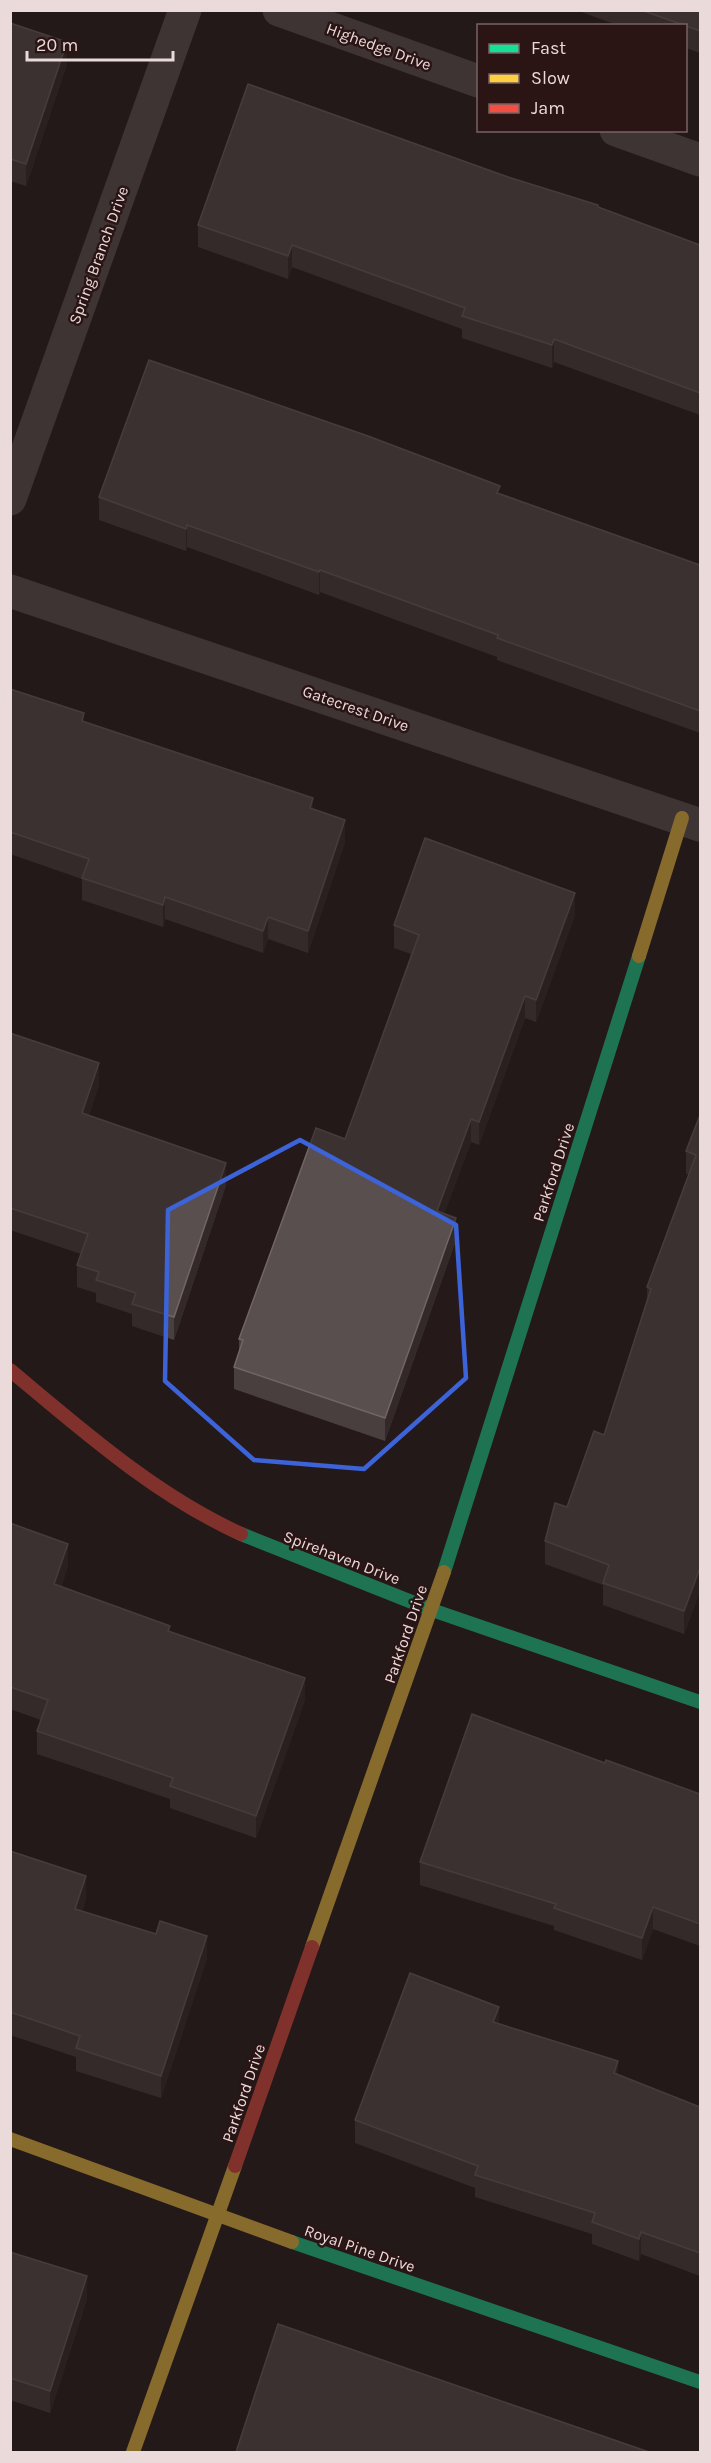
<svg xmlns="http://www.w3.org/2000/svg" width="711" height="2463" viewBox="0 0 711 2463" font-family="Karla,sans-serif">
<style>
.lines{fill:none;stroke-linecap:round;stroke-linejoin:round}
.street{stroke:#615554;stroke-width:33}
.fast{stroke:#16e098;stroke-width:14}
.slow{stroke:#ffcf43;stroke-width:14}
.jam{stroke:#f24e42;stroke-width:14}
.wall{fill:#493f3f}
.shaded-wall{fill:#332929}
.building{fill:#5a4f4f;stroke:#716565;stroke-width:1.5}
.marked{fill:none;stroke:#3c63d8;stroke-width:4.5;stroke-linejoin:round}
.labels{text-anchor:middle;stroke-width:5;stroke-linejoin:round;paint-order:stroke}
.street-label{font-size:16px;fill:#eadad9;stroke:#2a1414}
</style>
<rect width="100%" height="100%" fill="#251919"/>
<g class="lines">
<!-- street -->
<g class="street">
<polyline points="279,10 478,81"/>
<polyline points="616,130 700,160"/>
<polyline points="10,499 185,10"/>
<polyline points="10,591 700,825"/>
</g>
<!-- fast -->
<g class="fast">
<polyline points="241,1534 432,1610 700,1702"/>
<polyline points="444,1572 639,956"/>
<polyline points="292,2242 700,2382"/>
</g>
<!-- slow -->
<g class="slow">
<polyline points="639,956 682,818"/>
<polyline points="312,1947 444,1572"/>
<polyline points="10,2139 292,2242"/>
<polyline points="133,2452 235,2166"/>
</g>
<!-- jam -->
<g class="jam">
<path d="M10,1370C82,1430 155,1495 241,1534"/>
<polyline points="235,2166 312,1947"/>
</g>
</g>
<!-- wall -->
<g class="wall">
<polygon points="576,10 700,10 700,53 686,48 686,26 620,26"/>
<polygon points="10,23 67,64 26,186 10,181"/>
<polygon points="508,177 598,208 700,245 700,415 554,362 552,368 462,338 462,329 292,267 288,279 198,247 198,225"/>
<polygon points="500,493 700,565 700,733 497,660 497,657 320,592 319,595 187,547 186,551 99,520 99,497"/>
<polygon points="10,689 84,722 313,809 345,842 308,953 268,939 263,953 165,919 163,927 82,900 82,879 10,854"/>
<polygon points="575,915 536,1022 525,1018 479,1145 471,1142 444,1214 456,1240 385,1441 234,1389 234,1367 239,1351 239,1339 345,1139 411,954 394,948 394,925"/>
<polygon points="10,1033 99,1085 89,1115 226,1185 174,1340 132,1326 132,1314 96,1302 96,1293 77,1287 77,1265 81,1254 10,1230"/>
<polygon points="700,1115 700,1591 684,1634 603,1605 603,1585 545,1564 545,1541 567,1507 604,1435 647,1299 647,1287 689,1174 686,1174 686,1151"/>
<polygon points="10,1523 68,1566 61,1587 170,1631 305,1700 256,1838 170,1808 170,1799 37,1754 37,1731 41,1720 10,1709"/>
<polygon points="605,1763 700,1794 700,1946 653,1929 642,1960 554,1930 554,1926 420,1885 420,1862"/>
<polygon points="10,1851 86,1899 82,1911 207,1958 161,2098 76,2071 76,2057 10,2035"/>
<polygon points="499,2023 618,2075 700,2107 700,2276 641,2254 639,2261 592,2244 592,2234 475,2197 475,2188 355,2143 355,2120"/>
<polygon points="10,2252 87,2299 50,2413 10,2400"/>
</g>
<!-- shaded-wall -->
<g class="shaded-wall">
<polygon points="67,42 67,64 26,186 26,164"/>
<polygon points="292,245 292,267 288,279 288,256"/>
<polygon points="554,339 554,362 552,368 552,345"/>
<polygon points="187,525 187,547 186,551 186,529"/>
<polygon points="320,570 320,592 319,595 319,572"/>
<polygon points="313,798 313,821 310,808"/>
<polygon points="345,820 345,842 308,953 308,931"/>
<polygon points="575,893 575,915 536,1022 536,1000"/>
<polygon points="165,897 165,919 163,927 163,905"/>
<polygon points="268,917 268,939 263,953 263,931"/>
<polygon points="525,996 525,1018 479,1145 479,1122"/>
<polygon points="99,1063 99,1085 82,1135 82,1113"/>
<polygon points="471,1119 471,1142 437,1233 437,1211"/>
<polygon points="226,1163 226,1185 174,1340 174,1317"/>
<polygon points="456,1218 456,1240 385,1441 385,1418"/>
<polygon points="68,1544 68,1566 54,1607 54,1584"/>
<polygon points="700,1568 700,1591 684,1634 684,1611"/>
<polygon points="305,1678 305,1700 256,1838 256,1816"/>
<polygon points="86,1876 86,1899 75,1931 75,1909"/>
<polygon points="653,1907 653,1929 642,1960 642,1938"/>
<polygon points="207,1936 207,1958 161,2098 161,2076"/>
<polygon points="499,2007 499,2029 493,2022"/>
<polygon points="618,2061 618,2083 614,2073"/>
<polygon points="641,2232 641,2254 639,2261 639,2239"/>
<polygon points="87,2276 87,2299 50,2413 50,2391"/>
</g>
<!-- building -->
<g class="building">
<polygon points="641,10 700,10 700,31"/>
<polygon points="10,23 67,42 26,164 10,159"/>
<polygon points="248,84 508,177 598,205 598,207 700,245 700,393 554,339 552,345 462,316 465,308 292,245 288,256 198,225"/>
<polygon points="149,360 368,436 500,486 497,493 700,565 700,711 497,638 498,635 320,570 319,572 187,525 186,529 99,497"/>
<polygon points="10,689 84,713 82,721 313,798 310,808 345,820 308,931 268,917 263,931 165,897 163,905 82,878 89,859 10,832"/>
<polygon points="425,838 575,893 536,1000 525,996 479,1122 471,1119 437,1211 456,1218 385,1418 234,1367 243,1340 239,1339 316,1128 345,1139 419,935 394,925"/>
<polygon points="10,1033 99,1063 82,1113 226,1163 174,1317 132,1304 136,1293 96,1280 99,1272 77,1265 88,1234 10,1208"/>
<polygon points="700,1115 700,1568 684,1611 603,1583 609,1565 545,1541 555,1503 567,1507 594,1431 604,1435 651,1289 647,1287 696,1155 686,1151"/>
<polygon points="10,1523 68,1544 54,1584 170,1626 168,1631 305,1678 256,1816 170,1786 173,1778 37,1731 48,1700 10,1687"/>
<polygon points="472,1714 605,1763 606,1760 700,1794 700,1924 653,1907 642,1938 554,1908 556,1904 420,1862"/>
<polygon points="10,1851 86,1876 75,1909 156,1934 160,1921 207,1936 161,2076 76,2048 80,2036 10,2012"/>
<polygon points="410,1973 499,2007 493,2022 618,2061 614,2073 700,2107 700,2253 641,2232 639,2239 592,2222 595,2213 475,2175 478,2166 355,2120"/>
<polygon points="10,2252 87,2276 50,2391 10,2378"/>
<polygon points="278,2324 649,2452 236,2452"/>
</g>
<!-- marked area -->
<path d="M0 0H711V2463H0ZM300,1140L456,1225L466,1378L364,1469L254,1460L165,1381L168,1210Z" fill="#251919" fill-opacity=".55" fill-rule="evenodd"/>
<path class="marked" d="M300,1140L456,1225L466,1378L364,1469L254,1460L165,1381L168,1210Z"/>
<g class="labels">
<!-- street labels -->
<g class="street-label">
<text transform="translate(379 46) rotate(20)" y="6">Highedge Drive</text>
<text transform="translate(98 255) rotate(-70)" y="6">Spring Branch Drive</text>
<text transform="translate(356 708) rotate(19)" y="6">Gatecrest Drive</text>
<text transform="translate(553 1172) rotate(-72)" y="6">Parkford Drive</text>
<text transform="translate(342 1557) rotate(21)" y="6">Spirehaven Drive</text>
<text transform="translate(405 1634) rotate(-71)" y="6">Parkford Drive</text>
<text transform="translate(243 2093) rotate(-71)" y="6">Parkford Drive</text>
<text transform="translate(360 2248) rotate(19)" y="6">Royal Pine Drive</text>
</g>
</g>
<!-- border -->
<rect width="711" height="2463" fill="none" stroke="#eadad9" stroke-width="24"/>
<!-- legend -->
<rect x="477" y="24" width="210" height="108" fill="#2a1414" stroke="#776363" stroke-width="1.5"/>
<rect x="489" y="44" width="30" height="9" fill="#16e098" stroke="#776363" stroke-width="1.5"/>
<text x="531" y="54" font-size="18" fill="#eadad9">Fast</text>
<rect x="489" y="74" width="30" height="9" fill="#ffcf43" stroke="#776363" stroke-width="1.5"/>
<text x="531" y="84" font-size="18" fill="#eadad9">Slow</text>
<rect x="489" y="104" width="30" height="9" fill="#f24e42" stroke="#776363" stroke-width="1.5"/>
<text x="531" y="114" font-size="18" fill="#eadad9">Jam</text>
<!-- scale -->
<path d="M27 51v9h146v-9" fill="none" stroke="#eadad9" stroke-width="3"/>
<text x="36" y="51" font-size="18" fill="#eadad9" stroke="#2a1414" stroke-width="4.5" paint-order="stroke">20 m</text>
</svg>
